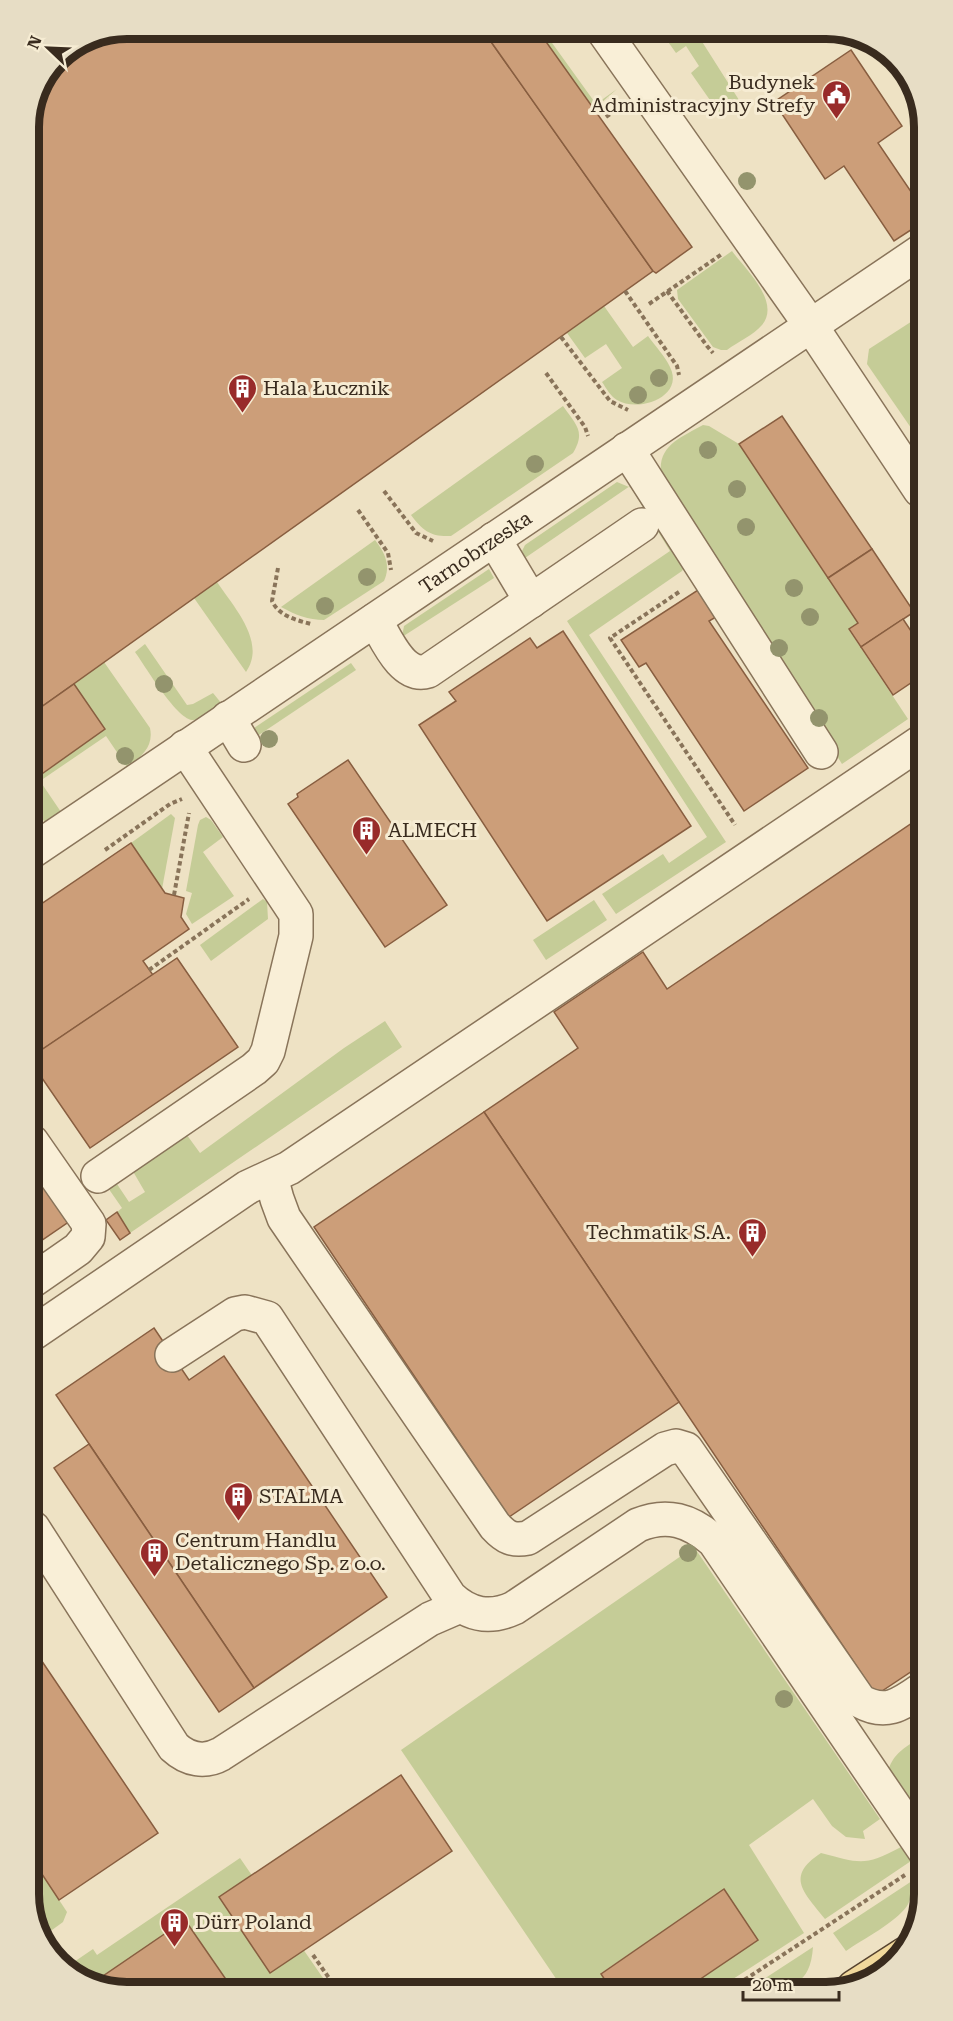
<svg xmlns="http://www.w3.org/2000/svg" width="953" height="2021" viewBox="0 0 953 2021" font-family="'Roboto Serif',serif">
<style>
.green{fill:#c5cc97}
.building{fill:#cc9e79;stroke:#885e40;stroke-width:1.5}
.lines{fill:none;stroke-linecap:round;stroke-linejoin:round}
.minor-casing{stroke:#89745a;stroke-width:36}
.major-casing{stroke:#56422e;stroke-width:36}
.path{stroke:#89745a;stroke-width:4;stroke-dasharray:4.5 3;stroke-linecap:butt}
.minor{stroke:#f9efd7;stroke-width:33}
.major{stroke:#f1d89b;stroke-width:33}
.tree{fill:#93946d}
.labels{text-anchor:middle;stroke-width:6;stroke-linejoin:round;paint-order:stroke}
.poi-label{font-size:20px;fill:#392b1e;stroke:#f6ecd3;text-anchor:start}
.street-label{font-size:20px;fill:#392b1e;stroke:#f6ecd3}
.rim{fill:none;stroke:#392b1e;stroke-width:8}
</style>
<rect width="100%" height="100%" fill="#eee2c4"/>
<!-- green -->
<g class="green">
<polygon points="537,29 542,29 596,104 617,89 594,109"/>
<polygon points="659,29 694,29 739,100 719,113 691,73 699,66 686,46 676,53"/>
<path d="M732,251C746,270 781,302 762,325C754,335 737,342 727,350H721L713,347L678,299L677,290Z"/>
<path d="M604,306L633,347L648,336C655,346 665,356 670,367C685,397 638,413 617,400C611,397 606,388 602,382L622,368L606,344L585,358L567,333Z"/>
<polygon points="920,316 920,441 867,364 869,349"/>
<path d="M563,406C576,425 586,431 573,453L451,536C431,537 423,531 411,515Z"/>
<path d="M703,425L709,426L739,444L858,623L849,630L908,719L842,764L661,473C658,445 682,437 703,425Z"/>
<polygon points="617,482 641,492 687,562 682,571 589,635 726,842 616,914 602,894 663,854 669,863 707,837 567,621 670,551 630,486 525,558 522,551 525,545"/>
<path d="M375,540C385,553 391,565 384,581L324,620C308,620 296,615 281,607Z"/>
<polygon points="489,569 494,578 402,637 404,626"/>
<path d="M217,582C233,606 267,642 246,672L194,598Z"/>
<path d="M145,644L187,705L193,704L213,693L222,704C214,709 202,721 192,720C176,718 145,666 135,652Z"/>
<path d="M104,662L150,728C154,747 141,757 127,767L106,736L40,781L61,812L46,822L31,812V779L33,781L105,729L74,684Z"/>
<polygon points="351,663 356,670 253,739 251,730"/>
<polygon points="171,814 175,818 162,889 131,843"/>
<polygon points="206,817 211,820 223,837 203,852 234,896 192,924 186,914 192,893 186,891 198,825 200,820"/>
<polygon points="263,899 267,902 268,919 211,961 200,945"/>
<polygon points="594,900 607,920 546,960 533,940"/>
<polygon points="385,1021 402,1047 130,1233 117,1212 122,1208 106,1185 112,1182 117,1184 129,1202 145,1192 131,1168 184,1131 200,1153 344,1048"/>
<polygon points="694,1547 880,1819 863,1831 865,1839 846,1837 832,1826 813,1799 749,1845 804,1933 719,1988 687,1988 758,1940 724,1890 601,1973 611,1989 563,1989 401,1750"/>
<path d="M924,1735V1829L888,1774C890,1754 909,1745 924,1735Z"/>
<path d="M901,1847L911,1861L825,1919C805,1893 784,1877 821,1853C860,1863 864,1867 901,1847Z"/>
<polygon points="240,1858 332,1991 234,1991 185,1920 103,1976 111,1989 66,1971 71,1964 93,1949 97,1955"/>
<polygon points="34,1862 67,1912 63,1922 52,1930 43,1930 34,1926"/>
<path d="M915,1879C913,1888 912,1897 907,1906C895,1923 863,1939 846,1951L833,1933Z"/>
<path d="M813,1947C810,1991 785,1988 750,1988Z"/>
</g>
<!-- building -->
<g class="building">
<polygon points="127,29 482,29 653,271 30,715 29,120 57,57"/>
<polygon points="482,29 537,29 692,247 656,273 653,271"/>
<polygon points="851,50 902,126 878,143 920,205 920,224 894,241 844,166 825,179 774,102"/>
<polygon points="782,416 872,549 828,578 739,444"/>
<polygon points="872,549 914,612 861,647 849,629 858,623 828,578"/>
<polygon points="698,590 716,617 709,621 808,768 744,811 646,663 639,667 621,640"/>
<polygon points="903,619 921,646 921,676 893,695 861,647"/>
<polygon points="563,631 691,826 547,921 419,725 456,701 449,692 530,638 537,648"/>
<polygon points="74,684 105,729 32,781 31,779 30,715"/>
<polygon points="348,760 447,905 385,947 288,804 298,797 297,794"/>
<polygon points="921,817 924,1663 876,1695 484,1112 578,1048 554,1012 643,952 667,989"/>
<polygon points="131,843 165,893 184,898 181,917 189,929 143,961 153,975 31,1057 31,911"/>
<polygon points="177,958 238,1047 90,1148 31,1062 31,1057"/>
<polygon points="484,1112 679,1402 509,1517 314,1227"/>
<polygon points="32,1165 70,1221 32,1247"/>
<polygon points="117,1212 130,1233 120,1240 106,1220"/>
<polygon points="154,1328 189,1380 224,1356 387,1597 254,1688 56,1395"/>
<polygon points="89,1444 254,1688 219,1712 54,1468"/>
<polygon points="33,1648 158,1833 59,1900 34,1862"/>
<polygon points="401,1775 452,1851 270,1973 219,1897"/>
<polygon points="724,1889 758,1940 687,1988 611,1989 601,1974"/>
<polygon points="185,1920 234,1991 120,1992 111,1989 103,1976"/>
</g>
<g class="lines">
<defs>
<g id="minor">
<polyline points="602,29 811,326 920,490"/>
<polyline points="627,449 821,752"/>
<polyline points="494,539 531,601"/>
<path d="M375,620C386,638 402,679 428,671L642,525"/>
<polyline points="228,718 244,745"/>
<path id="s1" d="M31,852L920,252"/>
<polyline points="32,1142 89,1224 88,1237 78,1249 32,1281"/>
<polyline points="98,1176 254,1069 263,1061 268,1051 296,936 296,914 185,747"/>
<path d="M271,1177L277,1199L284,1218L495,1526C506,1538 513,1541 528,1538L665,1449L676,1446L686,1449L860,1701C887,1716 901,1704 924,1688"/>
<polyline points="32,1334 248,1187 289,1168 921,742"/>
<path d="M172,1355L235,1314L245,1312L267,1318L450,1597C469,1615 490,1619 514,1608L638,1525C667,1513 690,1520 714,1541L924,1850"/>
<path d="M33,1528L174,1747C188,1760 205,1763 221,1754L430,1619L460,1606"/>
</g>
<polyline id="major" points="854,1987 905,1954"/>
</defs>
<!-- minor casing -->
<use href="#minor" class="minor-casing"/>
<!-- major casing -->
<use href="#major" class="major-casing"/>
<!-- path -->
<g class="path">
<polyline points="606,117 617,109"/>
<polyline points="625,291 677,366 679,375"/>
<polyline points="667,291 707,346 713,353"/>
<polyline points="649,304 722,254"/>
<polyline points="561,337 610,401 628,410"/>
<polyline points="546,373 585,427 588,436"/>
<polyline points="384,491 416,533 433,541"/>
<polyline points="358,510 388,553 391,570"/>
<path d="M278,568L272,601C279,616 296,620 311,624"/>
<polyline points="679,592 610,638 735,825"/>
<polyline points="105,850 170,804 182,799"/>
<polyline points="174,895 189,813"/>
<polyline points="149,970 249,899"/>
<polyline points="313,1955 338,1991"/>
<polyline points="732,1988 905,1875"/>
</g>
<!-- minor -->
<use href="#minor" class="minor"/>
<!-- major -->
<use href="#major" class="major"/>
</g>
<!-- trees -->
<g class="tree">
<circle cx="747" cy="181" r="9"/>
<circle cx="659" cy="378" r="9"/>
<circle cx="638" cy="395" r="9"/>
<circle cx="708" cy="450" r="9"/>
<circle cx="535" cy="464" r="9"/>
<circle cx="737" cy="489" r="9"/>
<circle cx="746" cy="527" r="9"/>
<circle cx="367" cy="577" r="9"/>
<circle cx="794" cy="588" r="9"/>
<circle cx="325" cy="606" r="9"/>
<circle cx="810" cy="617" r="9"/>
<circle cx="779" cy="648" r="9"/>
<circle cx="164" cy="684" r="9"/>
<circle cx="819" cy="718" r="9"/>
<circle cx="269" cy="739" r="9"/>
<circle cx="125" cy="756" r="9"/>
<circle cx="688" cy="1553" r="9"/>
<circle cx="784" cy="1699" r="9"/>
</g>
<!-- icons -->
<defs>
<symbol id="civic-pin" viewBox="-11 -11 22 30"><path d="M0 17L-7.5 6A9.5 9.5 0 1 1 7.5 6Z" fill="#982b2a" stroke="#f6ecd3"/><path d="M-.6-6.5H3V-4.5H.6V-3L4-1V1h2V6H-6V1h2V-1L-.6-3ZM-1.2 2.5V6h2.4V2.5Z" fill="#fff"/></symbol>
<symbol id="building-pin" viewBox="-11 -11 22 30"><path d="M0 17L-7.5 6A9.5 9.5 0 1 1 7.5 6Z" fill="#982b2a" stroke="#f6ecd3"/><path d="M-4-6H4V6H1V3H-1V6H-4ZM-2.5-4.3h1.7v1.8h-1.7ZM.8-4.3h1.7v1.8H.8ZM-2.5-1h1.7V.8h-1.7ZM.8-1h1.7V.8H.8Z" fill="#fff"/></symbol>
</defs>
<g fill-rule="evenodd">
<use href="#civic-pin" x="820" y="78" width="33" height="45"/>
<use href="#building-pin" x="226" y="372" width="33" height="45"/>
<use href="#building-pin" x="350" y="814" width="33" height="45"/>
<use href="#building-pin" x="736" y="1216" width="33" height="45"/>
<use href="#building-pin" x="222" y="1480" width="33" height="45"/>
<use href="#building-pin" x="138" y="1536" width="33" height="45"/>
<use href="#building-pin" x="158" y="1906" width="33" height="45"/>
</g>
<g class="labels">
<!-- poi labels -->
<g class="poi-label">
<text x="815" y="89" text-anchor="end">Budynek<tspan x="815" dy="23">Administracyjny Strefy</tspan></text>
<text x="263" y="395">Hala Łucznik</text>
<text x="388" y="837">ALMECH</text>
<text x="731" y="1239" text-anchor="end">Techmatik S.A.</text>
<text x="259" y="1503">STALMA</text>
<text x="175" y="1547">Centrum Handlu<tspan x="175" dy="23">Detalicznego Sp. z o.o.</tspan></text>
<text x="195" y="1929">Dürr Poland</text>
</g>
<!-- street labels -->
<g class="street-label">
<text dy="7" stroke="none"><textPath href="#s1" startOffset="536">Tarnobrzeska</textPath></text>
</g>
</g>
<!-- crop -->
<path d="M0 0H953V2021H0ZM127 39H826A88 88 0 0 1 914 127V1894A88 88 0 0 1 826 1982H127A88 88 0 0 1 39 1894V127A88 88 0 0 1 127 39Z" fill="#e7ddc5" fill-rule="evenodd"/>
<path class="rim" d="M127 39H826A88 88 0 0 1 914 127V1894A88 88 0 0 1 826 1982H127A88 88 0 0 1 39 1894V127A88 88 0 0 1 127 39Z"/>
<!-- north arrow -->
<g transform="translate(48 48) rotate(293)" stroke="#f6ecd3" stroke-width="4.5" paint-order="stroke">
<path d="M0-4.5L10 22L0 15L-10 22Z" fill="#392b1e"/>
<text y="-9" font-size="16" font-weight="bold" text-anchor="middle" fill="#392b1e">N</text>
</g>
<!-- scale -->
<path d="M743 1991v9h96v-9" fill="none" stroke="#392b1e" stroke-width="3"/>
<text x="752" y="1991" font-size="18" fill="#392b1e" stroke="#f6ecd3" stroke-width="4.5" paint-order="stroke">20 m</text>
</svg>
